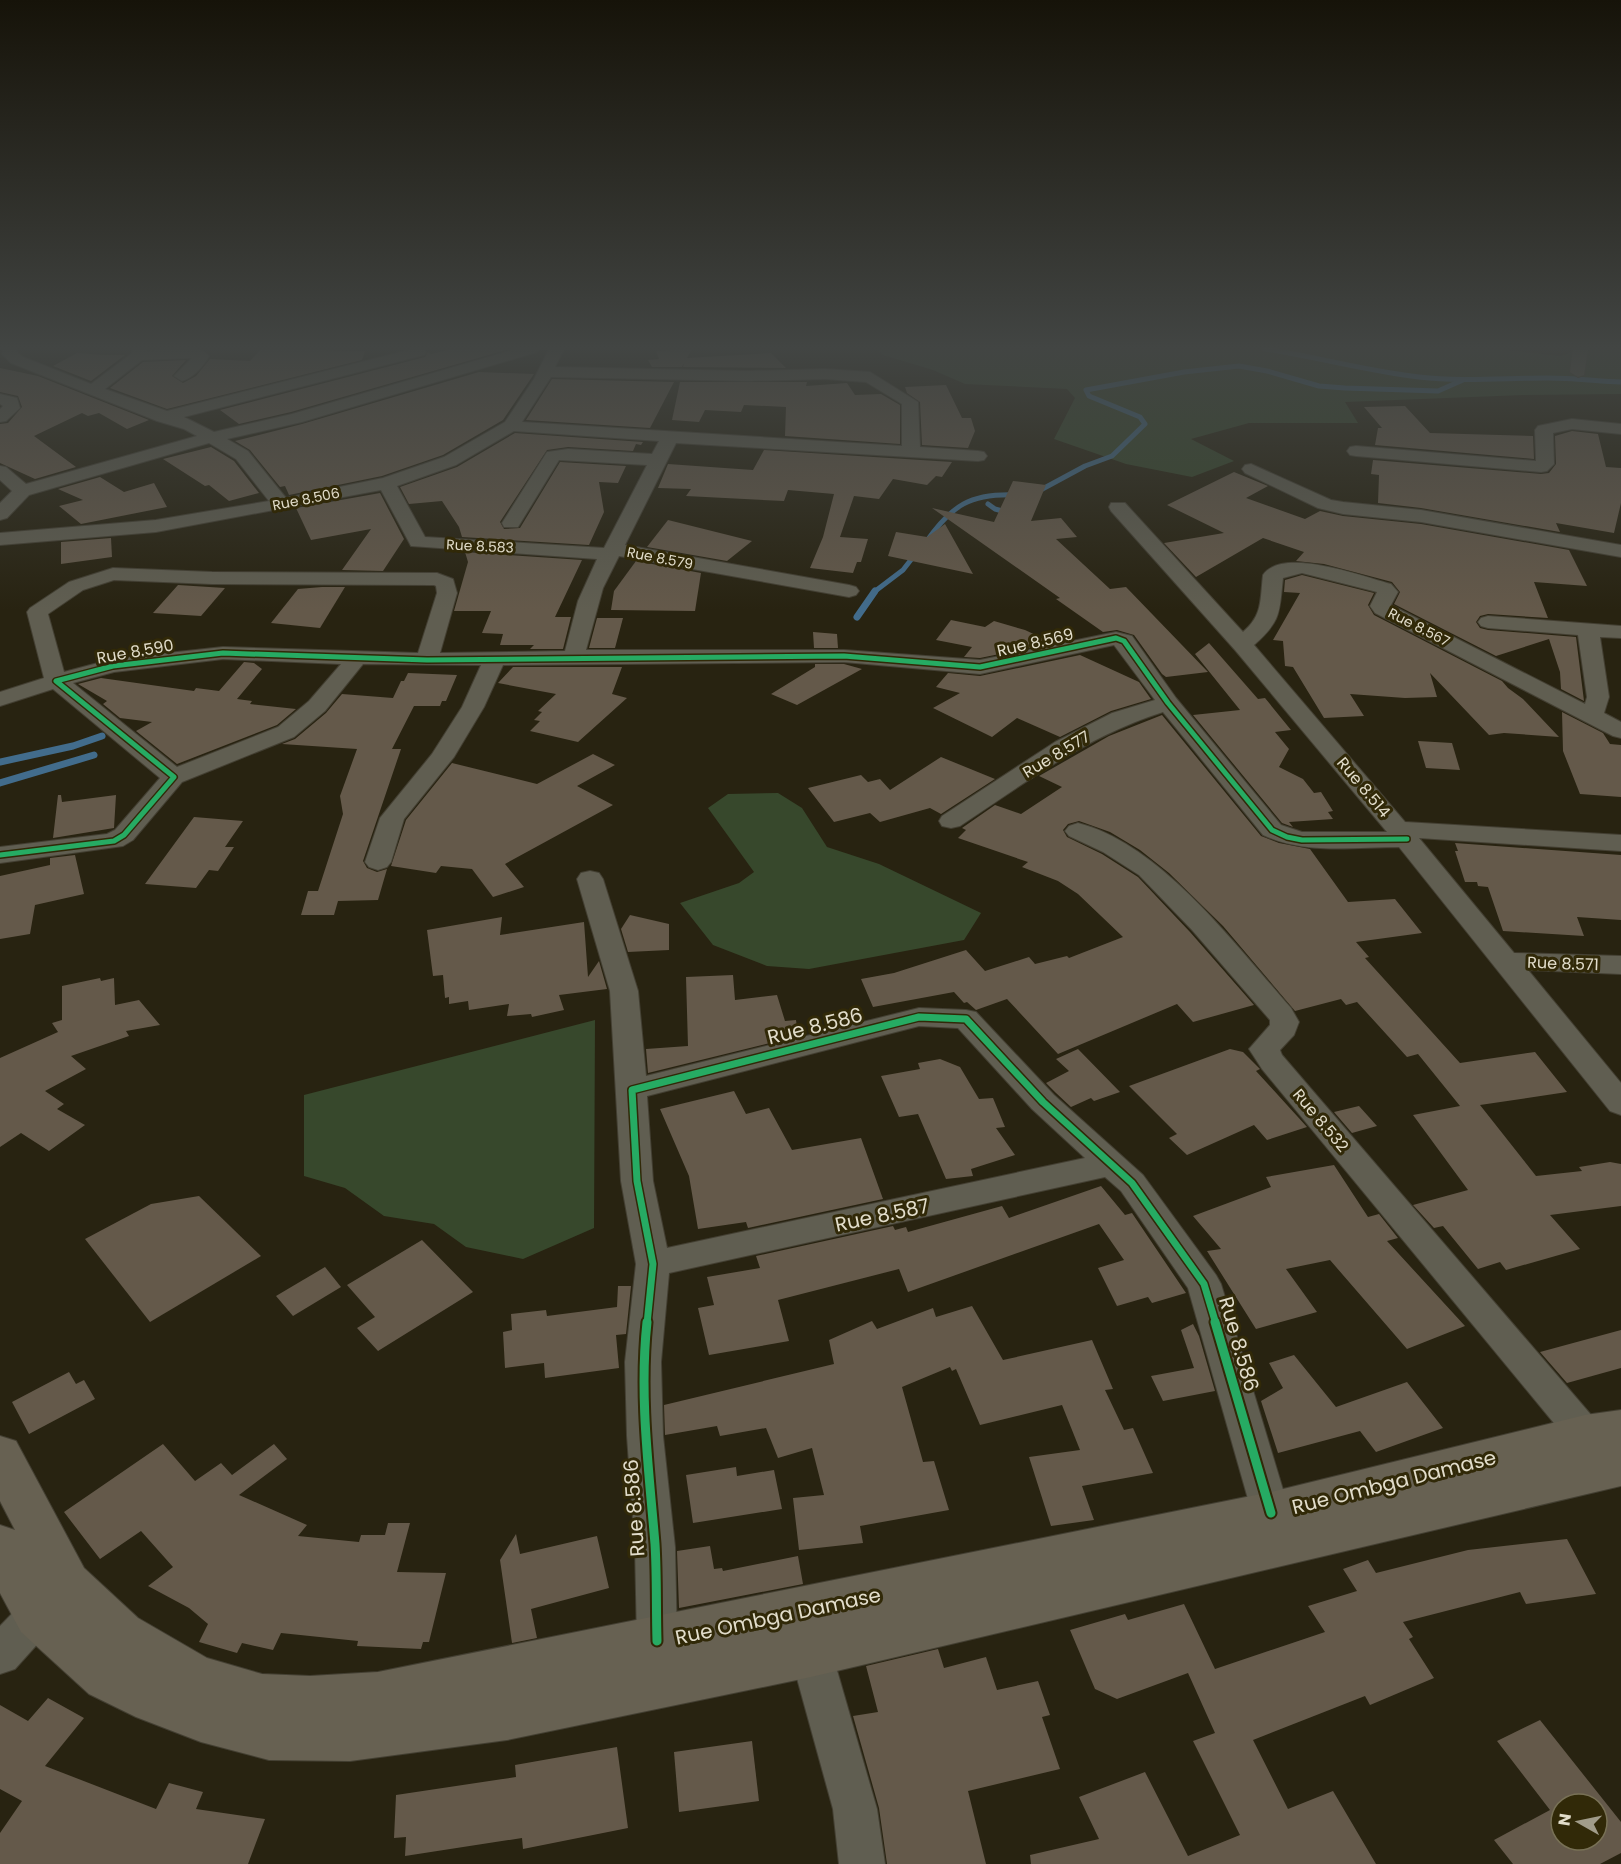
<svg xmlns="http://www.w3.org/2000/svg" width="1621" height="1864" viewBox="0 0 1621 1864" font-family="Poppins,sans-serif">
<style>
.green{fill:#37482c}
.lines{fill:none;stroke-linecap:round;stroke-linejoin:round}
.stream-far1{stroke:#426c8c;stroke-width:5}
.stream{stroke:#426c8c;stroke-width:7}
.building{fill:#64594a;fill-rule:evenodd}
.minor-casing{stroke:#433f32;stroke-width:2}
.secondary-casing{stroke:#433f32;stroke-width:2}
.minor{fill:#605e51;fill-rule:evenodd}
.secondary{fill:#676152;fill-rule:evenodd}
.cycleway-far2-casing{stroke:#312908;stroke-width:8}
.cycleway-far1-casing{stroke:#312908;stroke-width:10}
.cycleway-casing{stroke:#312908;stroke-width:13}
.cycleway-far2{stroke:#26ab63;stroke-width:5}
.cycleway-far1{stroke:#26ab63;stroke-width:7}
.cycleway{stroke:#26ab63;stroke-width:9}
.labels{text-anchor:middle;stroke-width:6;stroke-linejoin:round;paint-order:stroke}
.far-street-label{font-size:14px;fill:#e2ddcb;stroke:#312908}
.street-label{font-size:16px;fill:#e2ddcb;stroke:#312908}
.near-street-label{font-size:20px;fill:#e2ddcb;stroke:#312908}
</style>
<rect width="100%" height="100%" fill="#282311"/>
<!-- green -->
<g class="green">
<polygon points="877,349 1497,349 1560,356 1585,349 1621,349 1621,394 1523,395 1345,402 1358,423 1249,423 1191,439 1234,461 1192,477 1126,464 1054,439 1075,398 1067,389 965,384 933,370 883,355"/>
<polygon points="778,793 802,808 827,847 879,864 981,913 964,940 809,969 767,966 713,945 680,903 739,883 754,872 708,808 728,794"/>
<polygon points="595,1020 594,1228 523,1259 466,1247 434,1224 384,1216 345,1188 304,1176 304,1095"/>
</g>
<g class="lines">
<!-- stream-far1 -->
<g class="stream-far1">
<path d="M1265,349C1317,357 1367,371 1419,377C1462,382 1504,378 1547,378C1572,378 1597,381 1621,382"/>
<polyline points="1035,493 1085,466 1112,456 1145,424 1140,417 1089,396 1086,390 1184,372 1239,366 1267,371 1319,386 1345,388 1438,391 1463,380"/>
<polyline points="988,504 995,509 1010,513"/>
<path d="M926,542C952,505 970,493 1017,495"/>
<polyline points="874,592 903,570 917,552"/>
</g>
<!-- stream -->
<g class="stream">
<polyline points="857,617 875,591"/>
<polyline points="0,762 73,746 102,736"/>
<polyline points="0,783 94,755"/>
</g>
</g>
<!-- building -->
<g class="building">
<polygon points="261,349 365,351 362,360 167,409 110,388 143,362 186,360 172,376 183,383 196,376 210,359 250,361"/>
<polygon points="452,349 506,350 291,412 239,424 220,410 425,357 428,352 431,354"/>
<polygon points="692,349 687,358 771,353 786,368 683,367 684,363 682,367 652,367 648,360 659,359 656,351"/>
<polygon points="77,353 103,355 125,355 91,381 53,366"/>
<polygon points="0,368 38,376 149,420 127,429 99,413 88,416 82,413 34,436 76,467 35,479 0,463 0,424 8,423 22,407 18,396 0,392"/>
<polygon points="479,372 534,374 503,420 443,455 382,476 289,495 285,486 280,487 250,450 235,441 302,424"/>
<polygon points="552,379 674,382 650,428 526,420"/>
<polygon points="680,382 807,382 806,386 847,383 855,395 881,394 900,405 900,444 785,436 786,407 744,405 741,412 705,410 699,422 672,420"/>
<polygon points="946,385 962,418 971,418 975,431 968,448 922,445 920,402 907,393 905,387"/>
<polygon points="1405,406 1430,433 1533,436 1534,459 1375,445 1378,428 1382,428 1364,407"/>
<polygon points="1572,431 1598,434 1606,467 1621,468 1621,503 1614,533 1556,523 1560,532 1421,508 1378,503 1379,475 1371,474 1373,460 1541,474 1549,473 1556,464 1555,436"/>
<polygon points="515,433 643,442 641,445 636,444 633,451 568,447 547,450 500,522 504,529 520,528 560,462 626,466 618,483 599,482 604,512 589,545 462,537 459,527 442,501 409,504 400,487 457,467"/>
<polygon points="211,447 234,461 259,493 229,501 209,485 205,486 163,459"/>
<polygon points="764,450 952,462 942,477 936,476 927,485 893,479 879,499 854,496 840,537 868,539 861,562 857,562 853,573 810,568 823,537 834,494 788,490 784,501 686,496 691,489 658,488 668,464 753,470"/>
<polygon points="1234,472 1268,486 1246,498 1305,519 1320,511 1343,516 1421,524 1569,550 1587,586 1534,582 1548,618 1488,614 1480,616 1476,622 1480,628 1488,630 1576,637 1584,701 1561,689 1560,672 1549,639 1496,656 1394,604 1400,592 1392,582 1324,564 1296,561 1304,552 1263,538 1196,577 1164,543 1224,533 1167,505"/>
<polygon points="100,477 124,492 154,483 167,507 81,524 59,506 83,500 58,489"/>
<polygon points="1013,481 1046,485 1031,521 1061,518 1077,537 1056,539 1110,589 1126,587 1208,672 1166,677 1162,674 1134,635 1117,630 1103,632 1056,599 1060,598 932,508 994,522"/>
<polygon points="380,493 404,539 383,571 342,570 371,529 311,540 296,508"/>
<polygon points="668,520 752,541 727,561 647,547"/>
<polygon points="945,524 973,574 888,556 896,532 927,537"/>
<polygon points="111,538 112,557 61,564 61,542"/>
<polygon points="465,552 582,560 555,617 571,617 563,649 530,649 534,645 500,645 503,634 482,633 491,611 454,611 468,562"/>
<polygon points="636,561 701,573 695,611 611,610 614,591"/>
<polygon points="1302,575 1374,593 1368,605 1374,615 1502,681 1508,688 1523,699 1559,737 1504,733 1489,735 1430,673 1437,697 1405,698 1350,694 1364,716 1324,718 1293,667 1285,666 1283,641 1273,640 1300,593 1284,592 1285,580"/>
<polygon points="178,585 225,588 201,616 153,613"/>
<polygon points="322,587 345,587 320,628 271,623 298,589"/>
<polygon points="597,618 623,618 615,648 589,648"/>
<polygon points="951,620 985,627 994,621 1025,630 1053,643 980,658 964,657 972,647 936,640"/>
<polygon points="813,632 837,634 838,648 814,648"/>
<polygon points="1209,643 1258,699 1265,698 1291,730 1275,732 1289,749 1279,767 1303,779 1314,793 1321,792 1333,811 1328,812 1333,819 1289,822 1293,827 1282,823 1193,715 1240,710 1195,654"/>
<polygon points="1080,655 1139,682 1151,699 1111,711 1060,737 1017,718 992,737 933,708 960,693 936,687 948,673 980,676"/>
<polygon points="244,662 254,663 262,669 237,699 252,701 250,704 296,709 277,725 177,764 136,731 152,722 120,718 103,704 107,701 78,684 101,678 194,691 196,688 219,691"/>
<polygon points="815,664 844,664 862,669 797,705 771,694 815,667"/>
<polygon points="513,667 622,667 612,694 627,698 578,742 530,731 540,721 534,720 542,712 538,711 556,694 498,683"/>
<polygon points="408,673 457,675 446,701 442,701 440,706 414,706 392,749 401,749 363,861 367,868 377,872 387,869 378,900 338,901 334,915 301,915 308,891 318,891 343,814 340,796 357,749 282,744 295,739 326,713 342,694 393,698 401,681 404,681"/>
<polygon points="1562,712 1603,733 1610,744 1621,745 1621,797 1580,794 1563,751"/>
<polygon points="1162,715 1261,836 1279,843 1310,849 1348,902 1395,899 1422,933 1356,942 1369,957 1365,958 1460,1063 1535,1052 1567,1092 1480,1105 1536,1176 1582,1171 1579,1167 1610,1162 1621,1164 1621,1206 1550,1215 1580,1249 1506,1270 1500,1262 1478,1269 1443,1226 1434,1228 1413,1205 1468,1190 1413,1115 1460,1106 1418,1054 1407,1057 1357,1002 1346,1005 1341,999 1295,1011 1223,926 1169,873 1140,850 1110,832 1079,821 1068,824 1063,830 1067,837 1102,854 1138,877 1190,932 1254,1005 1193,1022 1177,1004 1058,1054 1007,999 976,1010 967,1002 964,1003 954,992 873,1007 861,979 894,973 966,950 985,971 1029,957 1035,964 1067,956 1069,958 1123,937 1078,894 1058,881 1022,867 1028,862 958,838 966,830 962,828 995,805 1021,814 1062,787 1039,776 1109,736"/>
<polygon points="1418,741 1452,743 1460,770 1426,768"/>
<polygon points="593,754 615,765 577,786 613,805 505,864 524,887 493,897 472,869 441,866 436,873 391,866 406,820 452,763 537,784"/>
<polygon points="941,757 995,779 941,814 930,808 880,822 870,813 834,822 808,788 861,775 868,782 880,779 890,790"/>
<polygon points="58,795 61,795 62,802 116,795 114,828 53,838"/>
<polygon points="194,817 243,821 225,847 234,847 218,871 209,870 196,888 145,884"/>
<polygon points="1455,843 1621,855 1621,920 1577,917 1584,936 1503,931 1488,887 1478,886 1477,882 1465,882 1455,851 1458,851"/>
<polygon points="75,855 84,894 35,905 30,934 0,939 0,876 50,865 50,858"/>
<polygon points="630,915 669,924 669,950 628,952 621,929"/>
<polygon points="502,917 500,935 584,922 588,977 599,961 607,989 559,995 564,1010 532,1017 531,1014 507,1016 509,1004 469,1010 468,1001 449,1004 449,997 445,998 443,975 433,976 427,930"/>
<polygon points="733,975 735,1000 777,995 785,1021 796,1020 798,1036 648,1073 646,1049 688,1046 686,977"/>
<polygon points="100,978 101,981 114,978 115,1005 139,1000 160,1025 126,1031 129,1036 71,1056 86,1069 45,1091 64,1104 57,1109 85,1125 49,1151 21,1133 0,1147 0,1058 58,1032 52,1023 62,1020 62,986"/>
<polygon points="1078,1049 1120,1092 1094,1101 1091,1098 1071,1107 1056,1093 1046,1083 1069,1071 1056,1059"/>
<polygon points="1230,1049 1243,1052 1260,1069 1256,1071 1307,1127 1267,1140 1254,1125 1187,1155 1169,1138 1177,1134 1129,1086"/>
<polygon points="940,1059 960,1067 979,1099 993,1098 1005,1127 996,1128 1015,1155 971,1169 973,1176 946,1179 918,1114 899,1117 881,1076 920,1069 918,1063"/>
<polygon points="734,1091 746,1114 769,1108 792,1150 861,1138 883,1199 748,1228 746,1222 698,1229 689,1176 660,1109"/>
<polygon points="1359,1106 1377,1126 1352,1133 1334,1112"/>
<polygon points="1334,1165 1368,1217 1379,1214 1398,1238 1387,1241 1465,1326 1407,1349 1330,1260 1286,1269 1317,1312 1256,1329 1207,1251 1221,1249 1193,1216 1271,1187 1266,1177"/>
<polygon points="1101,1186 1125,1215 1132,1213 1186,1293 1152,1303 1148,1297 1117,1306 1098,1268 1124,1260 1099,1224 908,1292 899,1269 778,1300 789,1341 709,1355 698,1308 714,1305 707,1277 760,1268 756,1256 893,1226 895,1230 906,1227 908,1232 1002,1206 1009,1218"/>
<polygon points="199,1196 261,1256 150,1322 85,1239 151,1204"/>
<polygon points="422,1240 473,1292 378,1351 357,1328 375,1317 347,1285"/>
<polygon points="325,1267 341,1287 293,1316 276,1296"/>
<polygon points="618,1286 631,1286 626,1334 616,1335 619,1368 545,1378 544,1363 505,1368 503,1332 512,1330 511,1314 546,1310 547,1316 617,1307"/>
<polygon points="972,1306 1003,1360 1092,1340 1113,1389 1105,1390 1124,1430 1133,1428 1153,1473 1082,1486 1094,1520 1051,1526 1029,1457 1080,1450 1062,1405 980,1425 956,1369 952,1371 950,1367 902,1387 923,1462 934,1461 949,1510 860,1526 863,1543 799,1550 793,1498 824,1495 812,1448 778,1458 766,1428 720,1436 717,1426 665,1435 664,1405 834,1364 829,1340 872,1321 877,1329 933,1308 936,1317"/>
<polygon points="1193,1324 1199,1336 1215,1391 1163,1401 1151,1376 1194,1368 1181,1330"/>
<polygon points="1621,1330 1621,1368 1567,1383 1540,1352"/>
<polygon points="1294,1355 1336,1407 1407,1382 1443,1428 1376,1452 1360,1431 1278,1453 1261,1401 1283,1388 1269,1363"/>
<polygon points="69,1372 76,1384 84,1380 95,1399 29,1434 12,1402"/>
<polygon points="163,1444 195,1481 221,1463 232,1475 274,1444 287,1459 239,1495 307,1525 298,1536 359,1542 361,1535 385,1535 388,1523 410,1523 397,1572 446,1573 429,1642 423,1642 421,1649 357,1646 358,1641 281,1633 273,1650 242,1643 237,1653 199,1642 208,1624 189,1608 148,1586 173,1567 141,1531 100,1559 64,1512"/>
<polygon points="736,1467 737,1476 774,1470 782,1509 693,1523 686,1475"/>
<polygon points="516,1534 520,1554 597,1536 609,1588 531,1609 537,1638 512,1643 500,1560"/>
<polygon points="1567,1539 1596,1594 1526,1604 1520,1592 1403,1622 1413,1637 1409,1639 1434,1678 1370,1705 1365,1696 1253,1740 1288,1809 1333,1791 1376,1864 1031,1864 1030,1855 1099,1839 1079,1797 1145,1772 1188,1856 1240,1835 1193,1741 1215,1733 1188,1673 1117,1699 1095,1689 1070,1630 1125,1614 1128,1620 1184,1604 1215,1669 1325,1632 1308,1606 1357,1591 1343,1569 1368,1560 1376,1573 1468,1550"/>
<polygon points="710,1546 714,1569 722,1568 723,1571 798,1556 803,1584 679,1608 677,1551"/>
<polygon points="938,1649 944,1668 986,1657 997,1690 1038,1681 1050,1715 1042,1717 1060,1769 968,1791 986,1864 887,1864 879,1808 853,1716 878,1712 866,1666"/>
<polygon points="48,1698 84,1718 45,1766 156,1809 169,1783 203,1792 196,1809 265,1819 248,1864 0,1864 0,1833 22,1801 0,1789 0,1705 28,1721"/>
<path d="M1540,1720L1621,1822V1853L1600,1864H1513L1494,1840L1550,1810L1497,1741ZM1561,1804H1597V1840H1561Z"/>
<polygon points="752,1741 759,1801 679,1812 674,1752"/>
<polygon points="617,1747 628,1828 523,1849 522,1838 405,1856 406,1837 394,1838 396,1795 516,1777 515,1765"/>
</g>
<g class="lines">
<defs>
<g id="minor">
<path d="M3,349H17L18,353L23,357L91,384L131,354L133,349H147V351C164,350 197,342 209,356C204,366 193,378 182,381L174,376L192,358L142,360L105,389L167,411L413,349H424L426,352L424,355L184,417L214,432L292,414L516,349H539L537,352L302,422L227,439L248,451L286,498L383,478L444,457L505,422L534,379L549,349H564L555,367L748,371L825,369L870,372L918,402L920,447L978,451L984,452L987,456L984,460L978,461L676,443L625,545L849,585L856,587L859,591L856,595L849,597L619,556L603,588L586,650H844L980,660L1116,632L1132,636L1176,698L1281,825L1302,832H1387L1235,650L1111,511L1109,507L1111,503H1125L1243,632C1263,615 1260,600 1263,575C1283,546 1363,577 1391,584L1398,592L1391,605L1585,704L1587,697L1578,635L1488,628L1481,626L1478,622L1481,618L1488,616L1621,626V638L1600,637L1609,697L1604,713L1621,722V738L1613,736L1375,613L1370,606L1377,592L1302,573L1283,578C1279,613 1282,620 1254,645L1405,822L1621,835V851L1419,838L1514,953L1621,956V974L1528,970L1621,1083V1115L1610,1111L1399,847C1354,847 1305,855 1263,835L1163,712C1087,736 1026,782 960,826L951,828L942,826L939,821L942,816L1055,742L1112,713L1155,700L1114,645L980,674L844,662L503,665L484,707L454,757L404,819L391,862L387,867L378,870L369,867L365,862L380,818L432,754L462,707L481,665L363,664L325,711L294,737L182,782L133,840L123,846L0,863V847L107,834L115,830L160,778L53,689L0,706V692L44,678L27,612L30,608L69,582L113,568L212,572L437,573L453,579L457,593L440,653L565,651L578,601L597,559L411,546L381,490L156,532L0,545V533L156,520L269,501L236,459L209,443L29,495L7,518L0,520V503L12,491L0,480V466L6,467L26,484L197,436L184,429L157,421L11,363L2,354ZM551,377L748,381L825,379L866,382L902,404V446L522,422ZM514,431L659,441L652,454L568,449L547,452L502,523L504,527H518L559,460L647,465L604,548L425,537L397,486L456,465ZM114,580L212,584L434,585L436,586L437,593L418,653L223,647L113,659L64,672L48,614L83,590ZM223,659L341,664L309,701L278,727L177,767L73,683L114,672Z"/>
<polygon points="1573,349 1588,349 1584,375 1578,377 1570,372"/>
<polygon points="0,394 17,398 20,408 6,421 0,422 0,409 3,406 0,404"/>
<polygon points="1572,419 1621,424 1621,434 1572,429 1553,433 1554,464 1547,471 1541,472 1356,456 1350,455 1347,451 1350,447 1356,446 1536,461 1535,430 1538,426"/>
<polygon points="1251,464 1331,500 1343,502 1421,510 1621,545 1621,557 1421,522 1343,514 1318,508 1245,473 1242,469 1245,465"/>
<path d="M1078,823C1161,844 1236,946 1291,1008L1299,1022L1294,1035L1280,1050L1282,1055L1598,1423L1603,1434L1598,1445L1585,1449L1572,1445L1262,1069L1249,1049L1270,1025V1020L1192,930L1139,875L1103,852L1069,836L1065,831L1069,826Z"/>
<path d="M590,871L599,873L603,879L638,991L646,1076L919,1008L966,1010L976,1012L1054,1095L1143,1175L1216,1275L1221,1284L1290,1513L1285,1525L1271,1530L1257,1525L1252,1513L1188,1288L1121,1191L1105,1177L669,1273L661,1362L663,1436L675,1547L677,1641L671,1654L657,1660L643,1654L637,1641L635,1547L627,1436L625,1362L636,1264L621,1181L610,991L577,879L581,873ZM919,1026L958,1028L1032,1109L1085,1158L667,1248L653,1181L647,1096Z"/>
<polygon points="46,1588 60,1593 66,1606 60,1619 15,1669 0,1674 0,1626 32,1593"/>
<polygon points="811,1634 826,1639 832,1653 877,1809 885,1864 839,1864 833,1809 790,1653 796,1639"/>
</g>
<polygon id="secondary" points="1621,1410 1621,1486 811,1677 507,1740 350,1761 269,1760 201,1742 136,1717 89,1694 21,1632 0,1593 0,1525 15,1530 0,1501 0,1436 16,1441 84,1568 138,1618 207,1658 262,1674 310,1676 378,1672 1271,1492 1585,1415"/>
</defs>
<!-- minor casing -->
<use href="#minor" class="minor-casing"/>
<!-- secondary casing -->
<use href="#secondary" class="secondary-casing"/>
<!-- minor -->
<use href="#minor" class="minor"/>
<!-- secondary -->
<use href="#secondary" class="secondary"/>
<defs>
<polyline id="cycleway-far2" points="0,855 114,841 124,835 174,777 56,681 113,666 223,653 427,660 844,656 980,667 1116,638 1124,641 1168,703 1272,830 1287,837 1302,840 1407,839"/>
<polyline id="cycleway-far1" points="647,1324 653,1264 637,1181 632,1090 919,1017 966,1019 1043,1102 1132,1183 1204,1284 1216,1324"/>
<g id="cycleway">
<path d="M647,1322C639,1397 649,1470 655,1544C657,1576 656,1609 657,1641"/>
<polyline points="1215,1322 1271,1513"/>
</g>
</defs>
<!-- cycleway-far2 casing -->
<use href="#cycleway-far2" class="cycleway-far2-casing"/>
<!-- cycleway-far1 casing -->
<use href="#cycleway-far1" class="cycleway-far1-casing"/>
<!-- cycleway casing -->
<use href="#cycleway" class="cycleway-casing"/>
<!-- cycleway-far2 -->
<use href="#cycleway-far2" class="cycleway-far2"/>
<!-- cycleway-far1 -->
<use href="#cycleway-far1" class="cycleway-far1"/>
<!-- cycleway -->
<use href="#cycleway" class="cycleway"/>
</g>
<!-- sky -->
<linearGradient id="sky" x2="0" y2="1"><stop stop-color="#161309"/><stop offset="0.57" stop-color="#424543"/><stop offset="1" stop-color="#424543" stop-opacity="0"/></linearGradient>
<rect width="1621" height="610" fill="url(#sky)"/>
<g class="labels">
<!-- far-street labels -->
<g class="far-street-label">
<text transform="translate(306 499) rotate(-11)" y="5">Rue 8.506</text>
<text transform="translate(480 546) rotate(3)" y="5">Rue 8.583</text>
<text transform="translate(660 558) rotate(11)" y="5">Rue 8.579</text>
<text transform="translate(1419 627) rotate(27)" y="5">Rue 8.567</text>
</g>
<!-- street labels -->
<g class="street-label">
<text transform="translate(1035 642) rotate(-13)" y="6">Rue 8.569</text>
<text transform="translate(135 651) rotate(-10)" y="6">Rue 8.590</text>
<text transform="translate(1056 754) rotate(-31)" y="6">Rue 8.577</text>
<text transform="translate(1364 787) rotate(50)" y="6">Rue 8.514</text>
<text transform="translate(1563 963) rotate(2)" y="6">Rue 8.571</text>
<text transform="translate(1321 1120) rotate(50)" y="6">Rue 8.532</text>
</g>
<!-- near-street labels -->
<g class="near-street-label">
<text transform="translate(815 1026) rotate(-14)" y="7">Rue 8.586</text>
<text transform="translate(882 1215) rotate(-12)" y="7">Rue 8.587</text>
<text transform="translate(1239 1344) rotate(74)" y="7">Rue 8.586</text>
<text transform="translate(1394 1482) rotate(-14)" y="7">Rue Ombga Damase</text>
<text transform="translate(634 1508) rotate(-94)" y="7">Rue 8.586</text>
<text transform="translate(778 1616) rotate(-12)" y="7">Rue Ombga Damase</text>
</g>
</g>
<!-- north arrow -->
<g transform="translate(1579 1822) rotate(279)"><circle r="28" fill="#312908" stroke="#787156" stroke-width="1.5"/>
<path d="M0-4.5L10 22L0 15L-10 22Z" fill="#a19c8a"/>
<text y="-9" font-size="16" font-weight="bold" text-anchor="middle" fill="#e2ddcb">N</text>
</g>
</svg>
